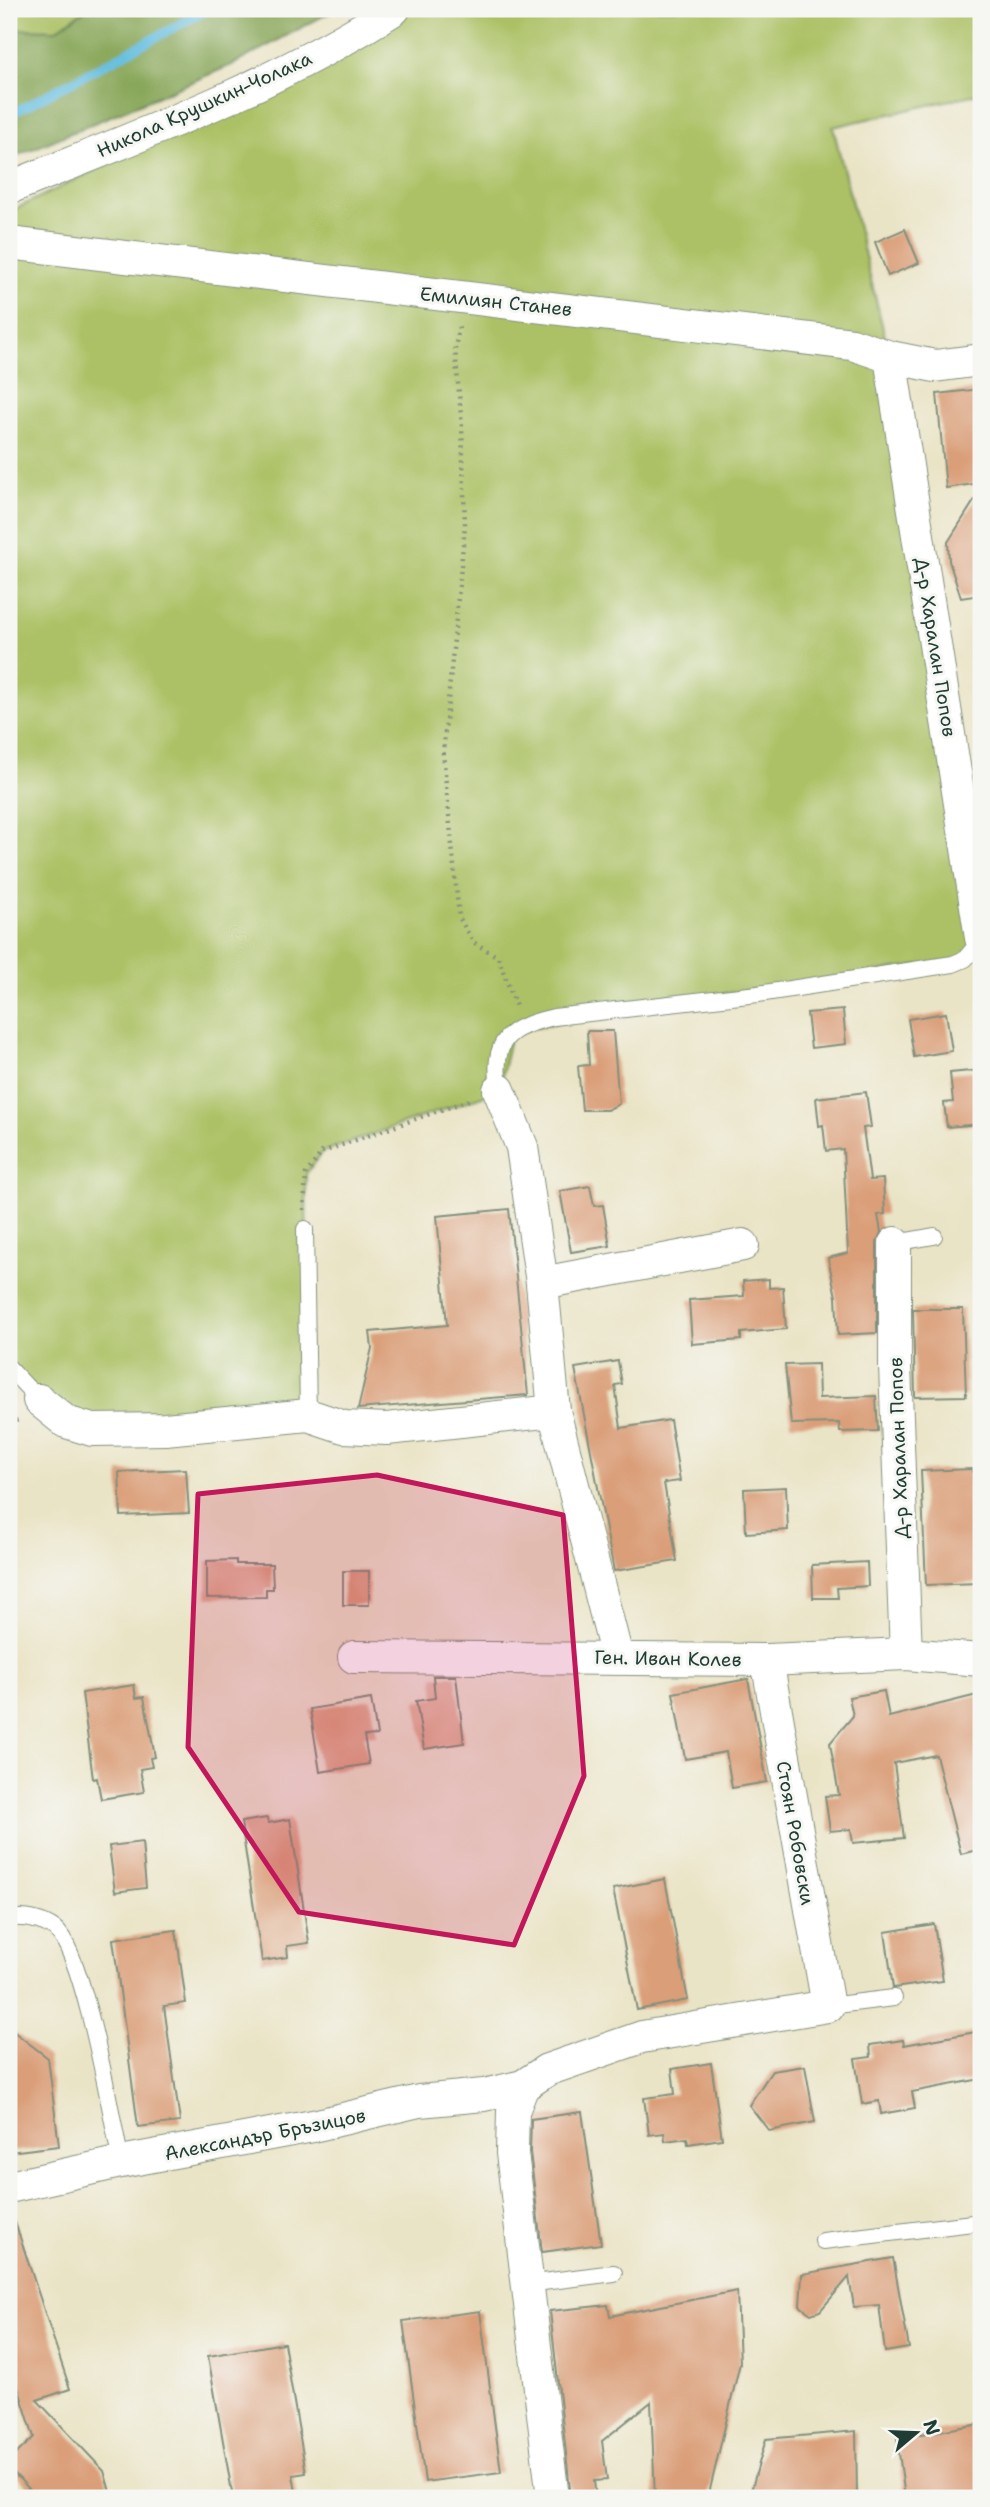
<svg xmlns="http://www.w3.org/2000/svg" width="990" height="2507" viewBox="0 0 990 2507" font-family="'Shantell Sans',sans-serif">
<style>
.green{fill:#acc165;stroke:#667f4c;stroke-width:2}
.forest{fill:#89a75a;stroke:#547247;stroke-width:2}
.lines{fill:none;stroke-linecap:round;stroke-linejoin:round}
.stream{stroke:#63bee1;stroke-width:9}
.building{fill:#da9e78}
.service-casing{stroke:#84907d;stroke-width:18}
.minor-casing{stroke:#84907d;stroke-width:34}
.path{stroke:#84907d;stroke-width:4.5;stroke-dasharray:2 5;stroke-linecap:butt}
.service{stroke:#fff;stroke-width:16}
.minor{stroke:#fff;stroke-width:32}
.marked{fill:#c2185b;fill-opacity:0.2;stroke:#c2185b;stroke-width:5;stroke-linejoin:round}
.labels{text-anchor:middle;stroke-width:6;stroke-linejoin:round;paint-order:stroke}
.street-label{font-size:19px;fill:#1f3d34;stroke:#f6f6f2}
</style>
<rect width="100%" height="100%" fill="#f6f6f2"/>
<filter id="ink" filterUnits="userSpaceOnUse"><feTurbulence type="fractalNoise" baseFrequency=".0143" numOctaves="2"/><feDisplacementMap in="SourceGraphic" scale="14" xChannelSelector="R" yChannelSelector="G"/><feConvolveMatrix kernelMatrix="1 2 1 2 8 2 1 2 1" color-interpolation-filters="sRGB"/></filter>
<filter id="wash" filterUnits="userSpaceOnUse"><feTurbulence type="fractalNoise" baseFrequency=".00686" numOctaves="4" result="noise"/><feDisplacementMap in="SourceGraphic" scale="28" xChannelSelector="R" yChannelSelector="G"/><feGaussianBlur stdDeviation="1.57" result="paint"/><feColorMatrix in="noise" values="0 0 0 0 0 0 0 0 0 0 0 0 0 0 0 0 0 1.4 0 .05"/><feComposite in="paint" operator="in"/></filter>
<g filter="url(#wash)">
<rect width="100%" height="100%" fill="#eae4c6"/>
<!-- green -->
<g class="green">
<polygon points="9,9 87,9 56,30 9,29"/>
<polygon points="410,9 981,9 981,93 833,127 890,357 981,938 965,959 632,1007 511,1033 499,1090 322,1152 306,1174 308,1415 92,1430 9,1368 9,212 346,49"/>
</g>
<!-- forest -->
<polygon class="forest" points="87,9 336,9 234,64 9,159 9,29 56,30"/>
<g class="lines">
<!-- stream -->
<polyline class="stream" points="9,115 209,9"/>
</g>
<g id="blocks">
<!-- building -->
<g class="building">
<polygon points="905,229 919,263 888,276 875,242"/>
<polygon points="981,389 981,483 946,488 937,394"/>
<polygon points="981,490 981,595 961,598 949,561 948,542"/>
<polygon points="843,1010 846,1044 811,1048 807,1013"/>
<polygon points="946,1013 952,1051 914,1057 908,1019"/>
<polygon points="587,1031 613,1031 619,1104 607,1110 582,1110 578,1066 589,1065"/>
<polygon points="981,1070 981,1124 947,1127 944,1103 953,1102 950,1073"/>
<polygon points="866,1092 871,1127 863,1128 870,1180 883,1179 885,1214 878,1215 881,1232 877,1243 877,1333 838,1335 836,1297 828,1258 848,1253 843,1149 826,1151 823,1125 819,1126 816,1098"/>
<polygon points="590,1186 594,1206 603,1205 610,1246 571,1252 560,1191"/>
<polygon points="509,1209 528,1395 358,1409 372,1348 370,1332 447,1325 437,1216"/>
<polygon points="769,1279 769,1288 783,1287 786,1329 741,1333 741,1340 692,1344 689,1300 744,1296 743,1281"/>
<polygon points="913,1309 963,1309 966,1396 915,1397"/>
<polygon points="618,1361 622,1384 615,1385 621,1428 670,1420 680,1481 664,1483 677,1561 614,1571 575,1368"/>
<polygon points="818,1364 819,1398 876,1396 878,1431 840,1432 839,1423 791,1424 785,1365"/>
<polygon points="186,1469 189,1513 121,1516 119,1472"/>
<polygon points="973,1469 978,1583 926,1585 921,1471"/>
<polygon points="786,1487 788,1530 746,1533 744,1489"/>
<polygon points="236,1560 236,1564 272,1564 273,1589 266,1589 266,1597 207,1598 207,1561"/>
<polygon points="867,1562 868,1586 837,1588 838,1598 813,1598 812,1565"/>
<rect x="343" y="1571" width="26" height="34"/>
<polygon points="433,1676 456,1676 464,1743 424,1749 416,1701 435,1698"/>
<polygon points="748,1679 767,1782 732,1788 726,1752 685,1759 673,1693"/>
<polygon points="134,1685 136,1698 144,1697 155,1757 150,1758 152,1767 140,1769 144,1792 101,1799 97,1778 93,1779 82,1693"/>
<polygon points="884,1691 889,1717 981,1694 981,1849 961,1854 936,1755 894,1763 904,1838 853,1843 851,1829 830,1831 825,1796 839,1795 830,1743 853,1716 849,1697"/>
<polygon points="371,1699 377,1735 364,1736 369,1764 320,1772 310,1709"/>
<polygon points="267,1818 268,1823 290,1819 309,1943 287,1946 288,1957 262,1961 241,1822"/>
<polygon points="142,1842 146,1888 115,1892 109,1846"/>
<polygon points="665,1879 688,2000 637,2010 613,1889"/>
<polygon points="934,1924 943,1981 893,1988 885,1932"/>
<polygon points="176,1930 186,2003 164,2006 180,2122 138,2127 113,1939"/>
<polygon points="9,2028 48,2058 59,2146 9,2152"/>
<polygon points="981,2031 981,2079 912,2092 915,2108 881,2114 879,2101 862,2104 855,2059 871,2057 870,2045 903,2040 904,2045"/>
<polygon points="711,2063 722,2139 688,2144 687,2138 665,2141 664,2133 649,2135 644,2098 675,2094 672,2069"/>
<polygon points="805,2066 815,2122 769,2131 749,2105 772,2071"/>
<polygon points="582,2112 601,2244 542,2252 530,2152 531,2119"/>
<polygon points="9,2216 13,2216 70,2389 37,2400 104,2471 112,2498 38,2498 9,2468 9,2461 34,2437 9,2359"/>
<polygon points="893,2258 909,2348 885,2352 879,2305 854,2307 849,2277 820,2311 811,2314 800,2306 802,2274"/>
<polygon points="737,2291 740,2363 708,2498 655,2498 651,2402 602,2441 607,2480 594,2481 596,2498 571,2498 550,2311 608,2305 610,2316"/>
<polygon points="480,2311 501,2472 425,2482 403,2321"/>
<polygon points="284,2343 306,2473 293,2475 297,2498 233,2498 208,2356"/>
<polygon points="981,2424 981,2498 905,2498 897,2438"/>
<polygon points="856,2431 857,2498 749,2498 766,2439"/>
</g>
</g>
</g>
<g filter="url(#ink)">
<use href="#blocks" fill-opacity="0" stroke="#84907d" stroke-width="2"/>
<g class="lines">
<defs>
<g id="service">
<path d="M499,1090C492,1039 507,1028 554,1017L758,994L953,964L965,959L981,940"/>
<polyline points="305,1229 308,1415"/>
<polyline points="895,1243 934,1236"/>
<polyline points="9,1368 39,1400"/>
<path d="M9,1918C25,1917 41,1919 55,1929C84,1951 112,2120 121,2162"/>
<polyline points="828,2006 894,1998"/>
<polyline points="823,2241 981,2222"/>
<polyline points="527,2284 614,2273"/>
</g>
<g id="minor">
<path d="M9,188C140,135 275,86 394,9"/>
<polyline points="9,243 852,344 890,357 935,366 981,360"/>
<polyline points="890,357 981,938"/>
<polyline points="499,1090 522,1147 542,1283 554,1411 617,1657"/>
<polyline points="895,1243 895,1366 906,1654"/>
<polyline points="542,1283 743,1245"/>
<polyline points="39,1400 66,1422 92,1430 165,1429 308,1415 344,1427 387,1429 554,1411"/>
<polyline points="354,1657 767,1660 906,1654 981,1660"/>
<polyline points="9,2187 121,2162 313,2126 419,2101 484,2095 523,2086"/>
<polyline points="553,2498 512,2153 513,2111 523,2086 547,2070 642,2037 828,2006 767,1660"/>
</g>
</defs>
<!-- service casing -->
<use href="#service" class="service-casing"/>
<!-- minor casing -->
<use href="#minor" class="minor-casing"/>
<!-- path -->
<g class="path">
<polyline points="459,327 455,349 462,427 465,525 443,753 459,917 473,942 498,957 517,1009"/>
<polyline points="304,1210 306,1174 322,1152 472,1099"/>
<polyline points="9,1423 18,1420"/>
</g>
<!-- service -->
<use href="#service" class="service"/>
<!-- minor -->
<use href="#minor" class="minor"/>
</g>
</g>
<!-- marked area -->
<path class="marked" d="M377,1475L563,1515L584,1776L514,1945L299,1912L188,1747L198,1494Z"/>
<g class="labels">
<!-- street labels -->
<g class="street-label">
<text transform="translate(204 104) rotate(-24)" y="7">Никола Крушкин-Чолака</text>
<text transform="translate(496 301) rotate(6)" y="7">Емилиян Станев</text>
<text transform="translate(936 647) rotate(81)" y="7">Д-р Харалан Попов</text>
<text transform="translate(898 1448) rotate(-92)" y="7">Д-р Харалан Попов</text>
<text transform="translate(668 1658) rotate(1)" y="7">Ген. Иван Колев</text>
<text transform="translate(796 1833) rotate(80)" y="7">Стоян Робовски</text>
<text transform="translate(265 2134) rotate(-11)" y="7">Александър Бръзицов</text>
</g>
</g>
<!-- margin -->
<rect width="990" height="2507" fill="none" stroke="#f6f6f2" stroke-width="35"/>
<!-- north arrow -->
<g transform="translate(916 2433) rotate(71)" stroke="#f6f6f2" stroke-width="5" paint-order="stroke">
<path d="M0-5L12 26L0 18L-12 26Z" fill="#1f3d34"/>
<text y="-10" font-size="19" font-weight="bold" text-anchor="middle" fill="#1f3d34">N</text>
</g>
</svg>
